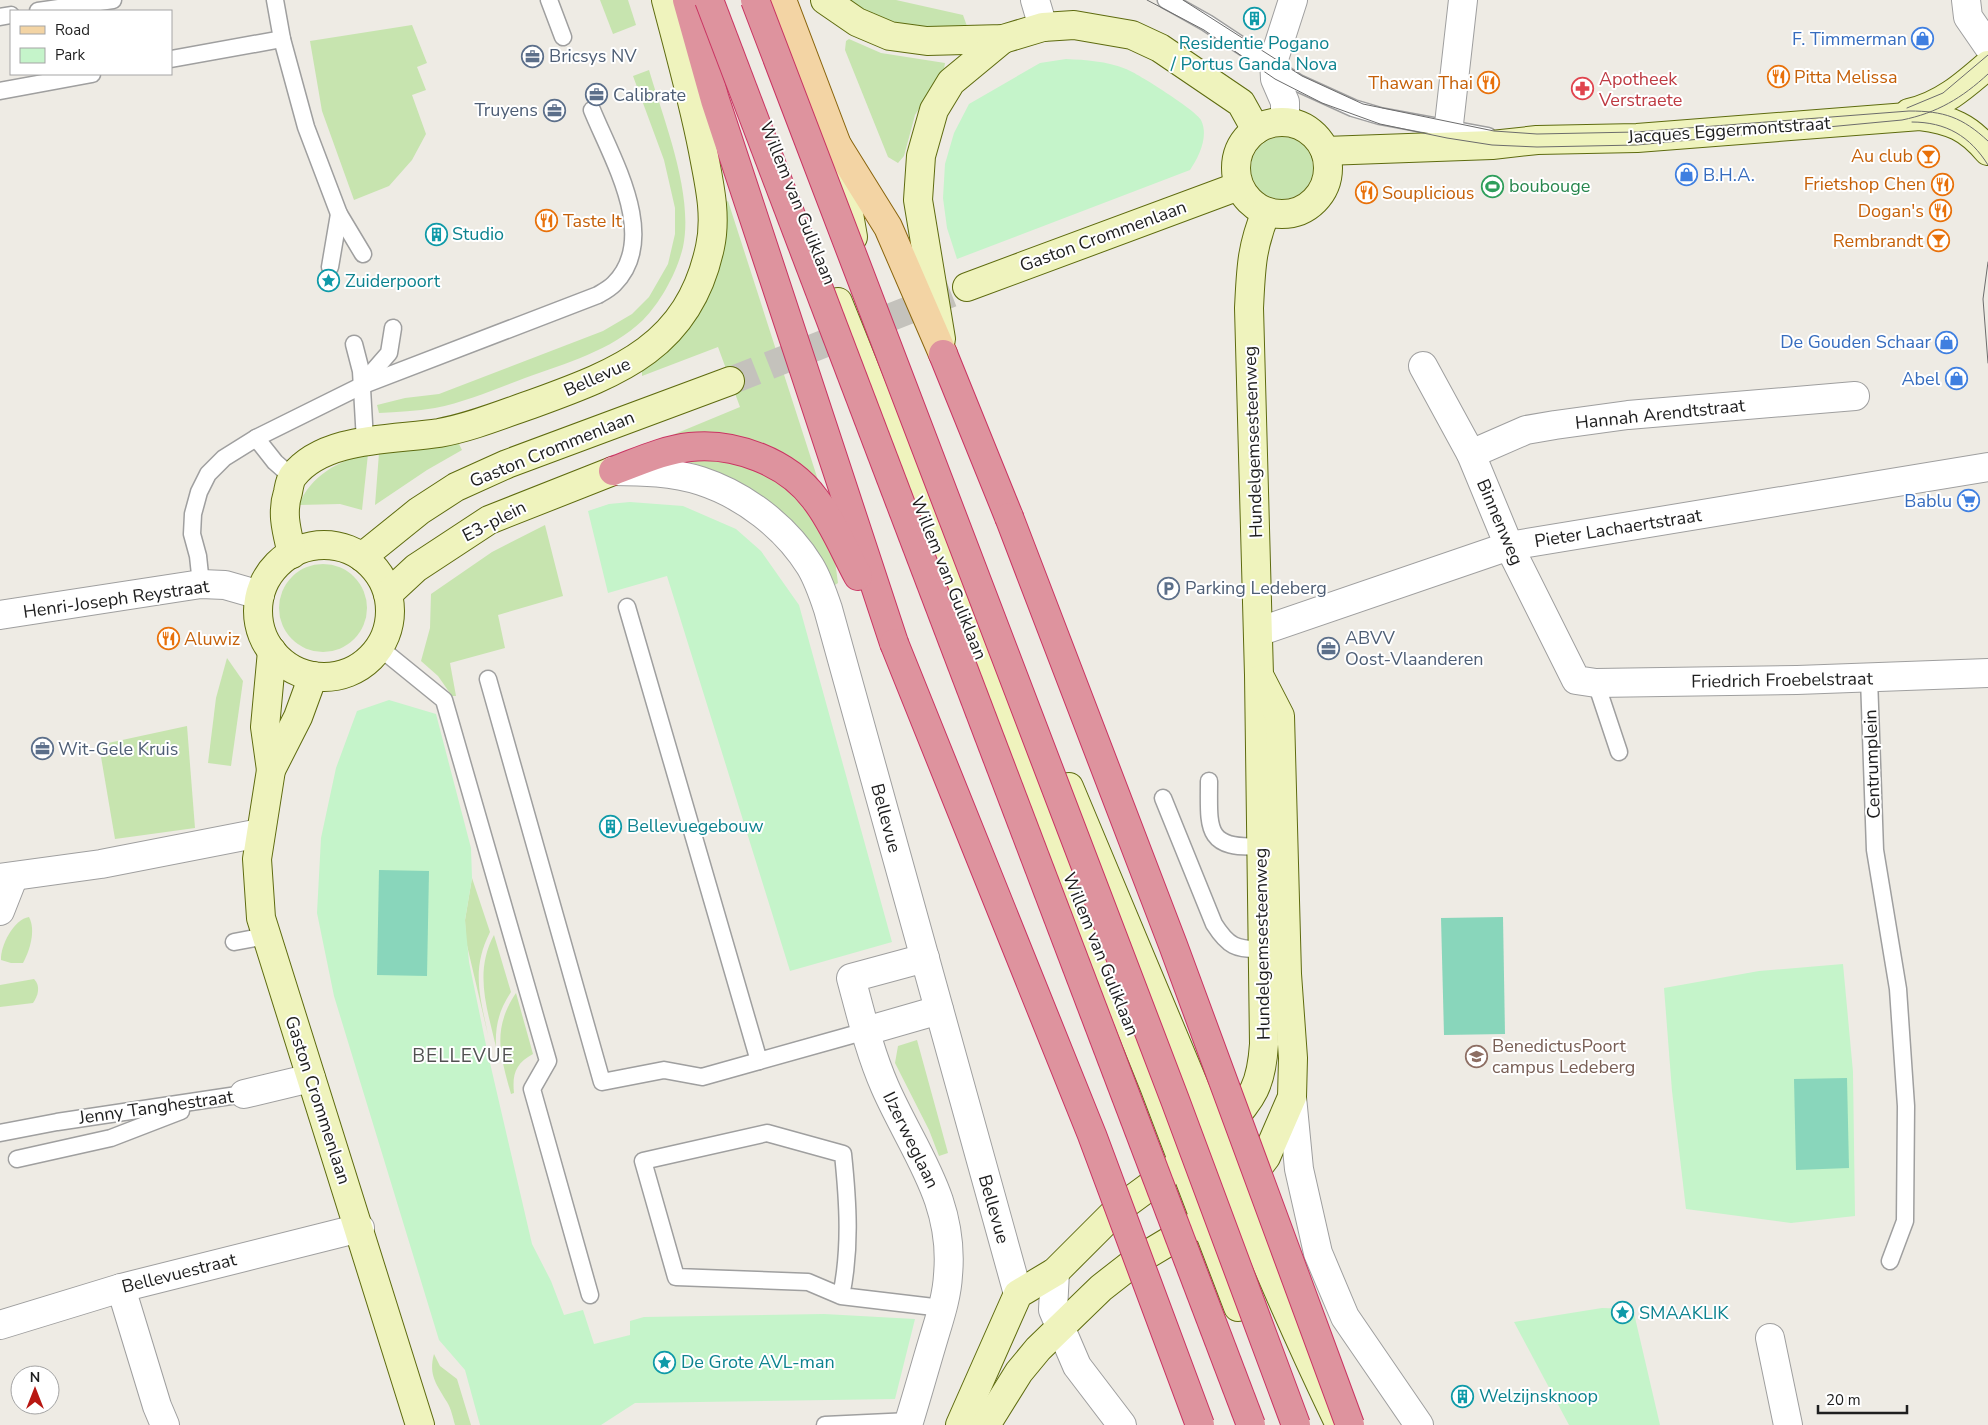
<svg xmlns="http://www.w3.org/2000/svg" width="1988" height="1425" viewBox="0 0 1988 1425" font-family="'Nunito Sans',sans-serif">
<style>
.grass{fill:#c7e4af}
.park{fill:#c5f4ca}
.pitch{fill:#89d6bb}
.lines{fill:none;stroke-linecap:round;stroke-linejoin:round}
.secondary-tunnel{stroke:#c4c2bc;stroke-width:28;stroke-dasharray:28 14;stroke-linecap:butt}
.lane-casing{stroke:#9f9f9f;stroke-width:19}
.street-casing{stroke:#9f9f9f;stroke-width:30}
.secondary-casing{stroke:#5e6b0f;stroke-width:30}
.primary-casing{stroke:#8a650d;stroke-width:30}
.highway-casing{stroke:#c93462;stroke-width:30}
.lane{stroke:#fff;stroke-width:16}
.street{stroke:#fff;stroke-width:28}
.secondary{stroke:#eff3bd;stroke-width:28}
.primary{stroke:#f3d4a4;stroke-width:28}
.highway{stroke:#de939e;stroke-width:28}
.tram{stroke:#6c6c6c;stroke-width:1}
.highway-bridge-casing{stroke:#c93462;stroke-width:30;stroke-linecap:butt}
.highway-bridge{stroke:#de939e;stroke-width:28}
.labels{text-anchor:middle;stroke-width:4;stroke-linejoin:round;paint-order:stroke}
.shop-label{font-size:18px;fill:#366cbe;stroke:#fff;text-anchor:end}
.culture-label{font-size:18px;fill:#0d838f;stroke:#fff;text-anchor:start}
.service-label{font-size:18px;fill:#4e5e75;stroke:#fff;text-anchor:start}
.food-label{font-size:18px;fill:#c56008;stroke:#fff;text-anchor:end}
.health-label{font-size:18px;fill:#be3a42;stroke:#fff;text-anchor:start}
.street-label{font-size:18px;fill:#1e1e1e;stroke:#fff}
.leisure-label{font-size:18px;fill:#27864d;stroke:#fff;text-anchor:start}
.education-label{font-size:18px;fill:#785e54;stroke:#fff;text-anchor:start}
.neighbourhood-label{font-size:19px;letter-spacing:1px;fill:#515151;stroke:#fff}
</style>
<rect width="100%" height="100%" fill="#eeebe4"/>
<!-- grass -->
<g class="grass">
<polygon points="600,0 628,0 636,25 613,34"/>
<polygon points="841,0 896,0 963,15 968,29 911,33"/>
<polygon points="412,25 427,63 417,67 426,90 412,95 426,134 412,160 389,186 354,200 322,111 310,41"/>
<polygon points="849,39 881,53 945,63 944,69 915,115 904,156 898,163 888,157 845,50 846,41"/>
<path d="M649,70C664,121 694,194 683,247C677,272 661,302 643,320C611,351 566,363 525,378C496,389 466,402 435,408C417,411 397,412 379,413L377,405L405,398L439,394L603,331L632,314L649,297L668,264L675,234V208L664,160L633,76Z"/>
<circle cx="1282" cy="168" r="31"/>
<path d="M728,201L818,480L814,481C800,471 785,457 770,448C738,432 704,434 670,436L740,407L718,347L642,376V369L724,203Z"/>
<polygon points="457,440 462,450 427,470 375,505 379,453"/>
<path d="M368,454L362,510L340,504L299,505C310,476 339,460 368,454Z"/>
<path d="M705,456L738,462L781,483L817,517L835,561L838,583L835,585C803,523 753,478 684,461Z"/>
<polygon points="545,525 563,596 498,615 505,648 450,663 456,696 452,696 438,676 421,661 430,628 431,594 492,552"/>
<circle cx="323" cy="608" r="44"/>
<polygon points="227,658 243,681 231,766 208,763 216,698"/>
<polygon points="187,726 195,828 115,839 99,745"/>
<path d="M472,878L490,932C471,970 480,995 488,1035L466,941L465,920Z"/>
<path d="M29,917C36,930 30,950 23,963H11L1,960C0,946 14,919 29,917Z"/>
<path d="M494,935L511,992C499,1010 495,1026 496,1047C487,1008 474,972 494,935Z"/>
<path d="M34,979C41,986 38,996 33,1003L0,1007V985Z"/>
<path d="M516,993L533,1054C516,1063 512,1074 514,1093L511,1094C500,1055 492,1029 516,993Z"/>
<polygon points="917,1040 948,1153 939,1156 929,1130 895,1063 898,1046"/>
<path d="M434,1354L440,1366L457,1379L471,1425H455C453,1418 451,1408 447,1402C437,1385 428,1375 434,1354Z"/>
</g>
<!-- park -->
<g class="park">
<path d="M1066,59C1086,60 1106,61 1126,69C1137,73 1197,111 1201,120C1209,136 1199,157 1190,170L957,259L947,228L943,198L945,164L954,133L969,104L1040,63Z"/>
<polygon points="630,502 683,506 736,529 761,551 799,605 892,942 790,971 667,576 608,593 588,511 609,504"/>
<polygon points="389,700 436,714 471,848 472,878 465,920 469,962 487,1050 532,1244 551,1281 564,1315 583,1310 594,1344 630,1335 630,1321 644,1317 824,1314 915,1319 895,1399 635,1403 601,1425 480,1425 465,1370 439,1340 334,996 317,913 321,838 336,768 357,711"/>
<polygon points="1843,964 1853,1072 1855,1216 1791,1223 1686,1209 1672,1091 1664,988 1759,971"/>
<polygon points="1602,1308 1633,1309 1660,1425 1569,1425 1514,1322"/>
</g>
<!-- pitch -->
<g class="pitch">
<polygon points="379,870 429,871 427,976 377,975"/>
<polygon points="1503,917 1505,1034 1444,1035 1441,918"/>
<polygon points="1847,1078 1849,1168 1796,1170 1794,1079"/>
</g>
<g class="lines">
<!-- secondary-tunnel -->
<polyline class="secondary-tunnel" points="730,381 967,287"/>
<defs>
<g id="lane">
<polyline points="275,0 282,39 306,127 339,214 363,254"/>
<polyline points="549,0 563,37"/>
<polyline points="1166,0 1207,23 1298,83 1353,108 1380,116 1488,136"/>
<polyline points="38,11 113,0"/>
<polyline points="0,17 11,15"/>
<polyline points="171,59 282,39"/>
<polyline points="0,91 92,74"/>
<polyline points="330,267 339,214"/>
<polyline points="354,344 361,371 365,441"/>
<polyline points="362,384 389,353 393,328"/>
<polyline points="256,438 275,462 292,477"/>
<path d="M201,584L198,556L192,534L193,514L199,492L208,474L224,458L256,438L361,386L598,295C603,292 609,289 614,284C660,238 612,159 592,110"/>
<polyline points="627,607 759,1061 866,1031"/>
<polyline points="380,648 444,700 548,1061 532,1089 590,1295"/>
<polyline points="1869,678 1875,850 1898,989 1906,1106 1905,1221 1890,1261"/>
<polyline points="488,679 602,1082 664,1070 702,1077 759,1061"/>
<polyline points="1596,683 1619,752"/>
<path d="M1209,781C1209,827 1204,850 1260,846L1266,851"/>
<path d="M1163,798L1214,924C1228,946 1236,950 1262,949"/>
<polyline points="234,942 266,936"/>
<polyline points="0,1133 57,1122 244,1094"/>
<polyline points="17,1159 111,1138 181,1111"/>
<path d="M841,1296C851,1249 848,1202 843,1154L767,1133L643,1161L676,1277L808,1282L841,1296L942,1308"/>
<polyline points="825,1425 910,1421"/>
</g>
<g id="street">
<polyline points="1035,0 1043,27"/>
<polyline points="1966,0 1968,17 1988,46"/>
<polyline points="1285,122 1285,102 1275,79 1274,59 1293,0"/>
<polyline points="1440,145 1447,138 1449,124 1463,0"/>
<polyline points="1423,366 1471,454 1509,546 1576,680 1596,683 1797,680 1988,673"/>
<polyline points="1471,454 1526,430 1555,425 1628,415 1855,396"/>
<path d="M613,471C642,471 673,472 701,481C744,495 786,527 810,566C818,579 823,594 828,609L1018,1294"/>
<polyline points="0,615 201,584 225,585 260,595"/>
<polyline points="1258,632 1509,546 1988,467"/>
<polyline points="0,878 101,864 260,833"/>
<polyline points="0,911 13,878"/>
<polyline points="866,1031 939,1010"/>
<polyline points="244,1094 311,1078"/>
<polyline points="1292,1097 1299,1169 1318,1253 1345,1317 1419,1425"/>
<polyline points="1055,1272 1053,1310 1077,1366 1122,1425"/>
<polyline points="121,1288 157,1406 165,1425"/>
<polyline points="0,1325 121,1288 360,1228"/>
<polyline points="1770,1338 1788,1425"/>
<path d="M908,1425C917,1396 925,1367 934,1337C940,1317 947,1296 948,1275C955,1200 913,1151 885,1087C870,1053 861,1015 851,978L925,958"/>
</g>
<g id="secondary">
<polyline points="825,0 857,22 890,36 927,41 1003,39 1043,27 1074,25 1132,35 1160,48 1241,103 1256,130"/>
<path d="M1909,113C1941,106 1964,86 1988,65"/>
<circle cx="1282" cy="168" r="46"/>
<polyline points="837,145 853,237"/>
<path d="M1325,151L1492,145L1537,140L1637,138L1920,116C1951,120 1968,127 1988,151"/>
<polyline points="967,287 1239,186"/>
<polyline points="838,302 1154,1086 1238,1307"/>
<polyline points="941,339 918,200 921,156 934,110 951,82 1003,39"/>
<circle cx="324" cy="611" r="66"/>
<path d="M292,554C287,532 281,514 288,492C289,487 290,480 293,476C324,436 394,440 439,433C472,427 503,414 535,403C620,372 689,346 710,247C717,215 709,183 703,151C693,100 679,50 666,0"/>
<polyline points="362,557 419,511 456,487 507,464 730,381"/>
<polyline points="388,594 416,568 489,520 613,471"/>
<polyline points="313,676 298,717 271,770 257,859 261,918 420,1425"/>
<polyline points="271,770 265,727 272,651"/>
<path d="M1069,787L1216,1138C1252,1234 1294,1329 1338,1421"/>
<path d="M1222,1132C1251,1098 1261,1090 1264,1044L1259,675L1249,308C1251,270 1251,248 1266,212"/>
<polyline points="1244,1186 1266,1157 1292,1097 1293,1058 1287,974 1280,716 1261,679"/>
<polyline points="960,1425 1018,1294 1055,1272 1116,1211 1176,1167"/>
<polyline points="986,1425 1019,1372 1038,1349 1101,1288 1133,1263 1200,1223"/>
</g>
<polyline id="primary" points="782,0 837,145 888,227 943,354"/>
<g id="highway">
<polyline points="687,0 715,100 894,643"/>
<polyline points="943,354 1009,517"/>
<path d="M613,471C638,462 663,450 690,447C734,442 788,462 815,499C833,522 844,550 858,576"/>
</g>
</defs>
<!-- lane casing -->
<use href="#lane" class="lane-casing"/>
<!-- street casing -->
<use href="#street" class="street-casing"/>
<!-- secondary casing -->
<use href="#secondary" class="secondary-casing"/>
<!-- primary casing -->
<use href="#primary" class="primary-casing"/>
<!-- highway casing -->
<use href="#highway" class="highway-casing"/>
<!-- lane -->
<use href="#lane" class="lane"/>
<!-- street -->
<use href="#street" class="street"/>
<!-- secondary -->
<use href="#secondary" class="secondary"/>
<!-- primary -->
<use href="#primary" class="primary"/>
<!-- highway -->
<use href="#highway" class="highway"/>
<!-- tram -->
<g class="tram">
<path d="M1147,0L1204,30L1275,79L1322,103L1380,124L1447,138L1492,145L1537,147L1637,145L1902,120C1937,113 1962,98 1988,74"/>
<path d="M1183,0L1302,76L1363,104L1494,131L1537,134L1636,132L1909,111C1944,111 1962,117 1988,141"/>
<polyline points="1907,108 1943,93 1988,55"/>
<path d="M1912,122C1946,122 1970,136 1988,165"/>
<polyline points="1988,262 1983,299 1988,363"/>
</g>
<defs>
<g id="highway-bridge">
<polyline points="709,0 1251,1425"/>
<polyline points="755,0 1175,1100 1296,1425"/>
<polyline points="1009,517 1173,945 1350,1425"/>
<polyline points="894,643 1092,1135 1200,1425"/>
</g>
</defs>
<!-- highway-bridge casing -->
<use href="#highway-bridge" class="highway-bridge-casing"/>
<!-- highway-bridge -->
<use href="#highway-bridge" class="highway-bridge"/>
</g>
<!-- icons -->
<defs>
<symbol id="building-ring" viewBox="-11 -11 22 22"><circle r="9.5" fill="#fff" stroke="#0f9aa8" stroke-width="1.5"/><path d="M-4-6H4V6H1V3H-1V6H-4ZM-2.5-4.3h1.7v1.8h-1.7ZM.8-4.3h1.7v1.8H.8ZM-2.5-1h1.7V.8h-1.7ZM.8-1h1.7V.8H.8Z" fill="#0f9aa8"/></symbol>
<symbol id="shop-ring" viewBox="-11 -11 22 22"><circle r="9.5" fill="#fff" stroke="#3f7fe0" stroke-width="1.5"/><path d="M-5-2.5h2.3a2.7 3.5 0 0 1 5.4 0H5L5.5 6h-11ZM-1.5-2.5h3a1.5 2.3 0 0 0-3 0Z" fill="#3f7fe0"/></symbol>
<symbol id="office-ring" viewBox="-11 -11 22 22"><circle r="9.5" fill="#fff" stroke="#5c6f8a" stroke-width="1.5"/><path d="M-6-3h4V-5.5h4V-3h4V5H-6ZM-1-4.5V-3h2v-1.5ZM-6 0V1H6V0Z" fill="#5c6f8a"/></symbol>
<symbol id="restaurant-ring" viewBox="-11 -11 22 22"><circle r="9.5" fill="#fff" stroke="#e8710a" stroke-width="1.5"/><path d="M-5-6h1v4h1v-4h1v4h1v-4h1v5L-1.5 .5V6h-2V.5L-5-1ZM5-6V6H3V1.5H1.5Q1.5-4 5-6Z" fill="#e8710a"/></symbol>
<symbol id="pharmacy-ring" viewBox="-11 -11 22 22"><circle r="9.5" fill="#fff" stroke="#e0444e" stroke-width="1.5"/><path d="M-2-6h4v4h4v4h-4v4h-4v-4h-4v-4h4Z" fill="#e0444e"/></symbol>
<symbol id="bar-ring" viewBox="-11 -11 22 22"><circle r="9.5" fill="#fff" stroke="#e8710a" stroke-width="1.5"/><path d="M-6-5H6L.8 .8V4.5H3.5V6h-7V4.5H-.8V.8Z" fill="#e8710a"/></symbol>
<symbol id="stadium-ring" viewBox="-11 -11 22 22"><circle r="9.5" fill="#fff" stroke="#2e9e5b" stroke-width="1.5"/><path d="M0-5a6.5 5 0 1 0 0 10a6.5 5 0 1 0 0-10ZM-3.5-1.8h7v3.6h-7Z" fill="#2e9e5b"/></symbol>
<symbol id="sight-ring" viewBox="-11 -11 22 22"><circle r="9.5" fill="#fff" stroke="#0f9aa8" stroke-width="1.5"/><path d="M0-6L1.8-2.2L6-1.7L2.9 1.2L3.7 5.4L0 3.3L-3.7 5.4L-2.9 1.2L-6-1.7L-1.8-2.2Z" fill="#0f9aa8"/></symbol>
<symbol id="supermarket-ring" viewBox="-11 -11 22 22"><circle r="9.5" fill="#fff" stroke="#3f7fe0" stroke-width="1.5"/><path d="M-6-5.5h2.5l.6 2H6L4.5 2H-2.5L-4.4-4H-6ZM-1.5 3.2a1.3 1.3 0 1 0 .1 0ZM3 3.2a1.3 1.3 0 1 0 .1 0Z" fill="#3f7fe0"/></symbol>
<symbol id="parking-ring" viewBox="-11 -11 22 22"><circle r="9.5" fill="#fff" stroke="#5c6f8a" stroke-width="1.5"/><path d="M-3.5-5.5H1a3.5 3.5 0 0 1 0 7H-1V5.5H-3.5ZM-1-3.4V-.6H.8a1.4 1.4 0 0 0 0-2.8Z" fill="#5c6f8a"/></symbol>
<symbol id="school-ring" viewBox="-11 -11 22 22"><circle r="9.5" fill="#fff" stroke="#8d6e63" stroke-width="1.5"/><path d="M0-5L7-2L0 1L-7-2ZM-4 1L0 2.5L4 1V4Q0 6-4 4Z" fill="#8d6e63"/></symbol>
</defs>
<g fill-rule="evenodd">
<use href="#building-ring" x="1242" y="6" width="25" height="25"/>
<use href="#shop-ring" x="1910" y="26" width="25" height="25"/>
<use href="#office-ring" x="520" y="44" width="25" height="25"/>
<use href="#restaurant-ring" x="1766" y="64" width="25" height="25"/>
<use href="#restaurant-ring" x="1476" y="70" width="25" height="25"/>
<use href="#pharmacy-ring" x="1570" y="76" width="25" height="25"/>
<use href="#office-ring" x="584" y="82" width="25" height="25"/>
<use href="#office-ring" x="542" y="98" width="25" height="25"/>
<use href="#bar-ring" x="1916" y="144" width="25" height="25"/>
<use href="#shop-ring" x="1674" y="162" width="25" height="25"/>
<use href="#restaurant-ring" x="1930" y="172" width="25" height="25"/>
<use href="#stadium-ring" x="1480" y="174" width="25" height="25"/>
<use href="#restaurant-ring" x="1354" y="180" width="25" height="25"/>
<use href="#restaurant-ring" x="1928" y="198" width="25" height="25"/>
<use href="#restaurant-ring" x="534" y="208" width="25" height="25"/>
<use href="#building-ring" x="424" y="222" width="25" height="25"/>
<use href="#bar-ring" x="1926" y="228" width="25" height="25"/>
<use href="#sight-ring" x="316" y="268" width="25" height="25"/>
<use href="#shop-ring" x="1934" y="330" width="25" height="25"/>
<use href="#shop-ring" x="1944" y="366" width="25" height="25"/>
<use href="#supermarket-ring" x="1956" y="488" width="25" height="25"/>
<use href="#parking-ring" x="1156" y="576" width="25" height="25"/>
<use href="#restaurant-ring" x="156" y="626" width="25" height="25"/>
<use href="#office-ring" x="1316" y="636" width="25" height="25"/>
<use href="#office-ring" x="30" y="736" width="25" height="25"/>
<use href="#building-ring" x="598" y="814" width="25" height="25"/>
<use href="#school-ring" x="1464" y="1044" width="25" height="25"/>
<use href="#sight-ring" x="1610" y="1300" width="25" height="25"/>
<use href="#sight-ring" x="652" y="1350" width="25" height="25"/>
<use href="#building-ring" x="1450" y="1384" width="25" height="25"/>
</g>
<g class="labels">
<!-- shop labels -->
<g class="shop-label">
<text x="1907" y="45">F. Timmerman</text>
<text x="1703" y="181" text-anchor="start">B.H.A.</text>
<text x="1931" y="348">De Gouden Schaar</text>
<text x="1940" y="385">Abel</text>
<text x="1952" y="507">Bablu</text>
</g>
<!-- culture labels -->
<g class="culture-label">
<text x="1254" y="49" text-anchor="middle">Residentie Pogano<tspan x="1254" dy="21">/ Portus Ganda Nova</tspan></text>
<text x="452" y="240">Studio</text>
<text x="345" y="287">Zuiderpoort</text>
<text x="627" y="832">Bellevuegebouw</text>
<text x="1639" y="1319">SMAAKLIK</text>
<text x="681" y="1368">De Grote AVL-man</text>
<text x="1479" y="1402">Welzijnsknoop</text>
</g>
<!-- service labels -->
<g class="service-label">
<text x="549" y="62">Bricsys NV</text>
<text x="613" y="101">Calibrate</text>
<text x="538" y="116" text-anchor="end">Truyens</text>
<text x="1185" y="594">Parking Ledeberg</text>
<text x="1345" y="644">ABVV<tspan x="1345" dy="21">Oost-Vlaanderen</tspan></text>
<text x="58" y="755">Wit-Gele Kruis</text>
</g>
<!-- food labels -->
<g class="food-label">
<text x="1794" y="83" text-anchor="start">Pitta Melissa</text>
<text x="1473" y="89">Thawan Thai</text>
<text x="1913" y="162">Au club</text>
<text x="1926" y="190">Frietshop Chen</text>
<text x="1382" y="199" text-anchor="start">Souplicious</text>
<text x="1924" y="217">Dogan's</text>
<text x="563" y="227" text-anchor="start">Taste It</text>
<text x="1923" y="247">Rembrandt</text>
<text x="184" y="645" text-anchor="start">Aluwiz</text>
</g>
<!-- health labels -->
<g class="health-label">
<text x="1599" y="85">Apotheek<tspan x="1599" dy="21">Verstraete</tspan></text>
</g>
<!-- street labels -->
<g class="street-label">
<text transform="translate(1729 130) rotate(-4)" y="6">Jacques Eggermontstraat</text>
<text transform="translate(798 203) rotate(68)" y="6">Willem van Guliklaan</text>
<text transform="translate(1103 236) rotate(-20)" y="6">Gaston Crommenlaan</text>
<text transform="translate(597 377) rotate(-24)" y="6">Bellevue</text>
<text transform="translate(1660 414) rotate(-6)" y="6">Hannah Arendtstraat</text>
<text transform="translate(1253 442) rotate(-92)" y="6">Hundelgemsesteenweg</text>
<text transform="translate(552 449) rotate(-22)" y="6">Gaston Crommenlaan</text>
<text transform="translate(494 521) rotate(-27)" y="6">E3-plein</text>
<text transform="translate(1500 522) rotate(67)" y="6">Binnenweg</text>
<text transform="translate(1618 528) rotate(-9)" y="6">Pieter Lachaertstraat</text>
<text transform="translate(949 578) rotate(68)" y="6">Willem van Guliklaan</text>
<text transform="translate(116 599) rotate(-8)" y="6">Henri-Joseph Reystraat</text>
<text transform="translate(1782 680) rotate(-1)" y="6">Friedrich Froebelstraat</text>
<text transform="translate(1872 764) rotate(-92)" y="6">Centrumplein</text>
<text transform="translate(886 818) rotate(75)" y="6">Bellevue</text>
<text transform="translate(1262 944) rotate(-91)" y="6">Hundelgemsesteenweg</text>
<text transform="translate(1101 954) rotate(68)" y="6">Willem van Guliklaan</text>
<text transform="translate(318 1100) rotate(72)" y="6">Gaston Crommenlaan</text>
<text transform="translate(156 1107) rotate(-8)" y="6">Jenny Tanghestraat</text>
<text transform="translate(911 1140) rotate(64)" y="6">IJzerweglaan</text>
<text transform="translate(994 1209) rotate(74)" y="6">Bellevue</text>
<text transform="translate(179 1273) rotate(-14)" y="6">Bellevuestraat</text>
</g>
<!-- leisure labels -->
<g class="leisure-label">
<text x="1509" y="192">boubouge</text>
</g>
<!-- education labels -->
<g class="education-label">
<text x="1492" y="1052">BenedictusPoort<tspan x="1492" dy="21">campus Ledeberg</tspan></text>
</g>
<!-- neighbourhood labels -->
<g class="neighbourhood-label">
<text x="463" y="1062">BELLEVUE</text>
</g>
</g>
<!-- legend -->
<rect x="10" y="10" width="162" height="65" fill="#ffffff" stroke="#a5a5a5"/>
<rect x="20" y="26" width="25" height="8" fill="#f3d4a4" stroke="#a5a5a5"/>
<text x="55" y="35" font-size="15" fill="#1e1e1e">Road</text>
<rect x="20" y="48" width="25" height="15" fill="#c5f4ca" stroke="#a5a5a5"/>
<text x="55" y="60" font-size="15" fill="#1e1e1e">Park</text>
<!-- north arrow -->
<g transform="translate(35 1390)"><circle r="24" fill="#ffffff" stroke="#a5a5a5"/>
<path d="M0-4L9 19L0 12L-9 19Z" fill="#b91712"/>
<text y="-8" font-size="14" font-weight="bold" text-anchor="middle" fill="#1e1e1e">N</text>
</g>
<!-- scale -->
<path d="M1818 1405v8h89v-8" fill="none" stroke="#1e1e1e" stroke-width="2.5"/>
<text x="1826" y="1405" font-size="15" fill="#1e1e1e" stroke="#ffffff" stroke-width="4" paint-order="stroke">20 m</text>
</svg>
